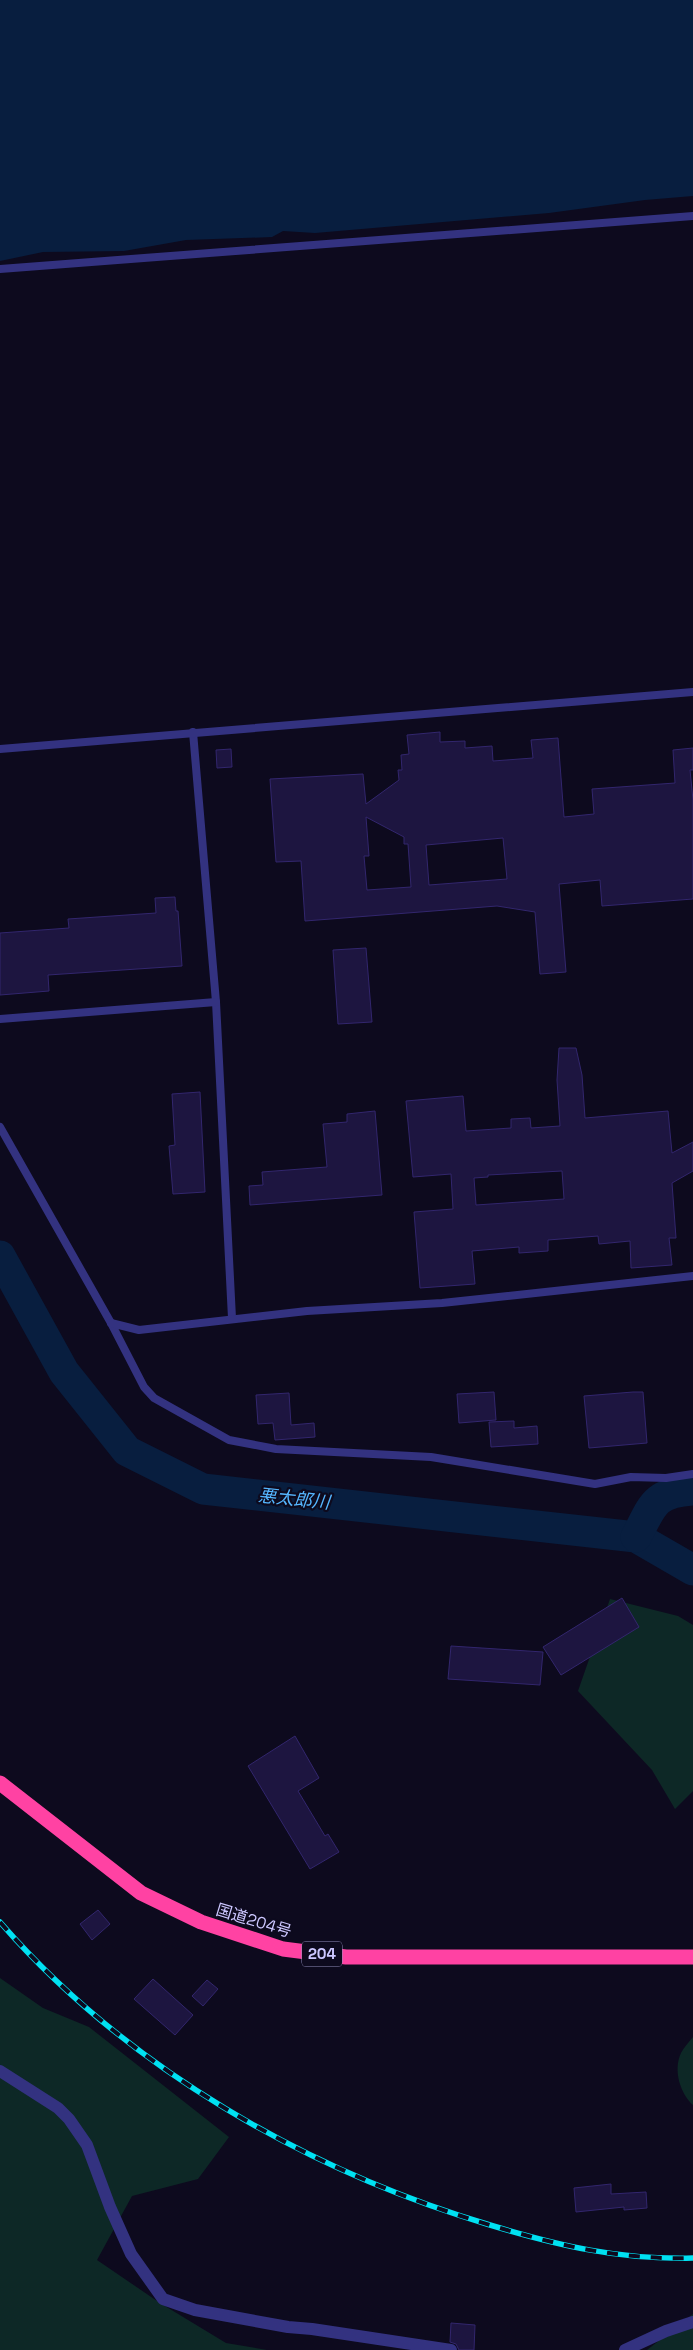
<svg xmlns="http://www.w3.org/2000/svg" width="693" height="2350" viewBox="0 0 693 2350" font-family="'Space Grotesk','Noto Sans JP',sans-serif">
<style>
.green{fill:#0d2826}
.water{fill:#081e3f}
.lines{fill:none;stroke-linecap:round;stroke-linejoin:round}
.river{stroke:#081e3f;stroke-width:31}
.building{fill:#1d1540;stroke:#32266d;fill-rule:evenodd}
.lane{stroke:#333280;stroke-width:8}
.street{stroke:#333280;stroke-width:12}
.highway{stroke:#ff42a3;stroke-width:15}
.rail-casing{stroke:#00e1f2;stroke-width:5.5}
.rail{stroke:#0d0a1e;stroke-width:4;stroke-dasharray:11;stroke-linecap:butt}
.labels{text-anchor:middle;stroke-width:4.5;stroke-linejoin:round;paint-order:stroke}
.shield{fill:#0d0a1e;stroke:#938ebc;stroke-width:1}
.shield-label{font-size:15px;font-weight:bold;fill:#ccc7ff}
.street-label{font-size:16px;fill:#ccc7ff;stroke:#0d0a1e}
.water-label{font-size:18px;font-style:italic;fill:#55b6ff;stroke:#0d0a1e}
</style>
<rect width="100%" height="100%" fill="#0d0a1e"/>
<!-- green -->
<g class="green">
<polygon points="610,1599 678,1616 693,1625 693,1791 675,1809 652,1770 578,1691"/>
<polygon points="0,1978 43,2008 89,2027 229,2137 198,2179 132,2196 97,2260 160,2303 226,2343 267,2350 0,2350"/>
<path d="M693,2037V2105C680,2093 673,2070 681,2053C684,2047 689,2042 693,2037Z"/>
<polygon points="693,2314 693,2350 647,2350"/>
</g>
<!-- water -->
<polygon class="water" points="0,0 693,0 693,196 645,200 549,213 315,233 283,231 272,237 186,240 124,251 43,252 0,261"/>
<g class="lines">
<!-- river -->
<g class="river">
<polyline points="0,1256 64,1372 127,1451 203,1489 636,1537 693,1570"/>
<path d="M636,1537C653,1505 653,1493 693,1490"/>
</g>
</g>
<!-- building -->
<g class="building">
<path d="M440,732V742L465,741V748L492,746L493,761L533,758L531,740L558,738L564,817L594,814L592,789L675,783L673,750L693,748V770H690L693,800V899L602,906L600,880L559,884L566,972L540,974L535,912L497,906L305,921L301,861L276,862L270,779L363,774L366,804L399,780L398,770H402L401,755L409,754L407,735ZM366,817L404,837V844H408L411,887L367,890L364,856H369ZM503,838L507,879L429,885L426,845Z"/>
<polygon points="231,749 232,767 217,768 216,750"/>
<polygon points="175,897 176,911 178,911 182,966 48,975 49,991 0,995 0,933 69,928 68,919 156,913 155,898"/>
<polygon points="366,948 372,1022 338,1024 333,950"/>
<path d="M559,1048H576L582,1075L585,1118L668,1111L672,1153L693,1142V1171L672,1183L676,1238H669L672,1265L631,1268L630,1241L599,1244L598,1236L548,1240V1251L519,1253V1247L472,1251L475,1284L420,1288L414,1212L453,1209L451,1174L413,1177L406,1101L463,1096L466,1131L511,1128V1119L530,1118L531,1128L560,1126L557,1080ZM562,1171L564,1199L476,1205L474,1178L488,1177V1175Z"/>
<polygon points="200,1092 205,1192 173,1194 169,1146 175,1145 172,1094"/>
<polygon points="375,1111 382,1195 250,1205 249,1186 263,1185 262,1172 327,1167 323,1124 347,1122 347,1114"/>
<polygon points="494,1392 496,1420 459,1423 457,1394"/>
<polygon points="633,1392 643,1392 647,1443 589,1448 584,1396"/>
<polygon points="289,1393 291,1425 314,1423 315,1437 275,1440 273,1423 258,1424 256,1395"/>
<polygon points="514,1421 514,1428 537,1426 538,1444 491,1447 489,1422"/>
<polygon points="622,1598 639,1627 561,1675 543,1647"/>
<polygon points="451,1646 543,1652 540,1685 448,1679"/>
<polygon points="295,1736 319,1778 298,1791 325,1836 328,1834 339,1852 310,1869 248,1766"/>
<polygon points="98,1910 110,1924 92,1940 80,1924"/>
<polygon points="153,1979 193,2015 175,2035 134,1999"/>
<polygon points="207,1980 218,1989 203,2006 192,1996"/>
<polygon points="611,2184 611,2194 646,2192 647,2208 624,2210 624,2207 576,2212 574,2188"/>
<polygon points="451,2323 475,2325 474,2350 459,2350 456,2344 450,2342"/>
</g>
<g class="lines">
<!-- lane -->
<g class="lane">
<polyline points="0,269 693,216"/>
<polyline points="193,732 216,1002 232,1318"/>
<polyline points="0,749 693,692"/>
<polyline points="0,1019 216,1002"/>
<polyline points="0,1127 111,1323 144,1387 154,1398 229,1440 276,1449 431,1457 595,1484 631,1477 666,1478 693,1474"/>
<polyline points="111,1323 139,1330 307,1311 442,1303 693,1276"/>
</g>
<!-- street -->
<g class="street">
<polyline points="0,2071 58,2108 69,2119 87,2145 110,2207 131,2254 163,2299 195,2310 288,2327 312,2329 451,2350"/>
<polyline points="625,2350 666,2331 693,2322"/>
</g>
<!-- highway -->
<polyline class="highway" points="0,1783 141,1893 201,1922 283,1949 346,1957 693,1957"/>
<defs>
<path id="rail" d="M0,1922C126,2067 308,2171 490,2225C560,2246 620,2260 693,2258"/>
</defs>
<!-- rail casing -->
<use href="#rail" class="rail-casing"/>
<!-- rail -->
<use href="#rail" class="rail"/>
</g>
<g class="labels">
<!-- shield labels -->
<rect class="shield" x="302" y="1941.5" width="40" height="25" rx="4"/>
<g class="shield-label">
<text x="322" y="1959">204</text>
</g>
<!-- street labels -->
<g class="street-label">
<text transform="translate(254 1920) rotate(17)" y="6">国道204号</text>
</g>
<!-- water labels -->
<g class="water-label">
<text transform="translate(294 1499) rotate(6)" y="6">悪太郎川</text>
</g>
</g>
</svg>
